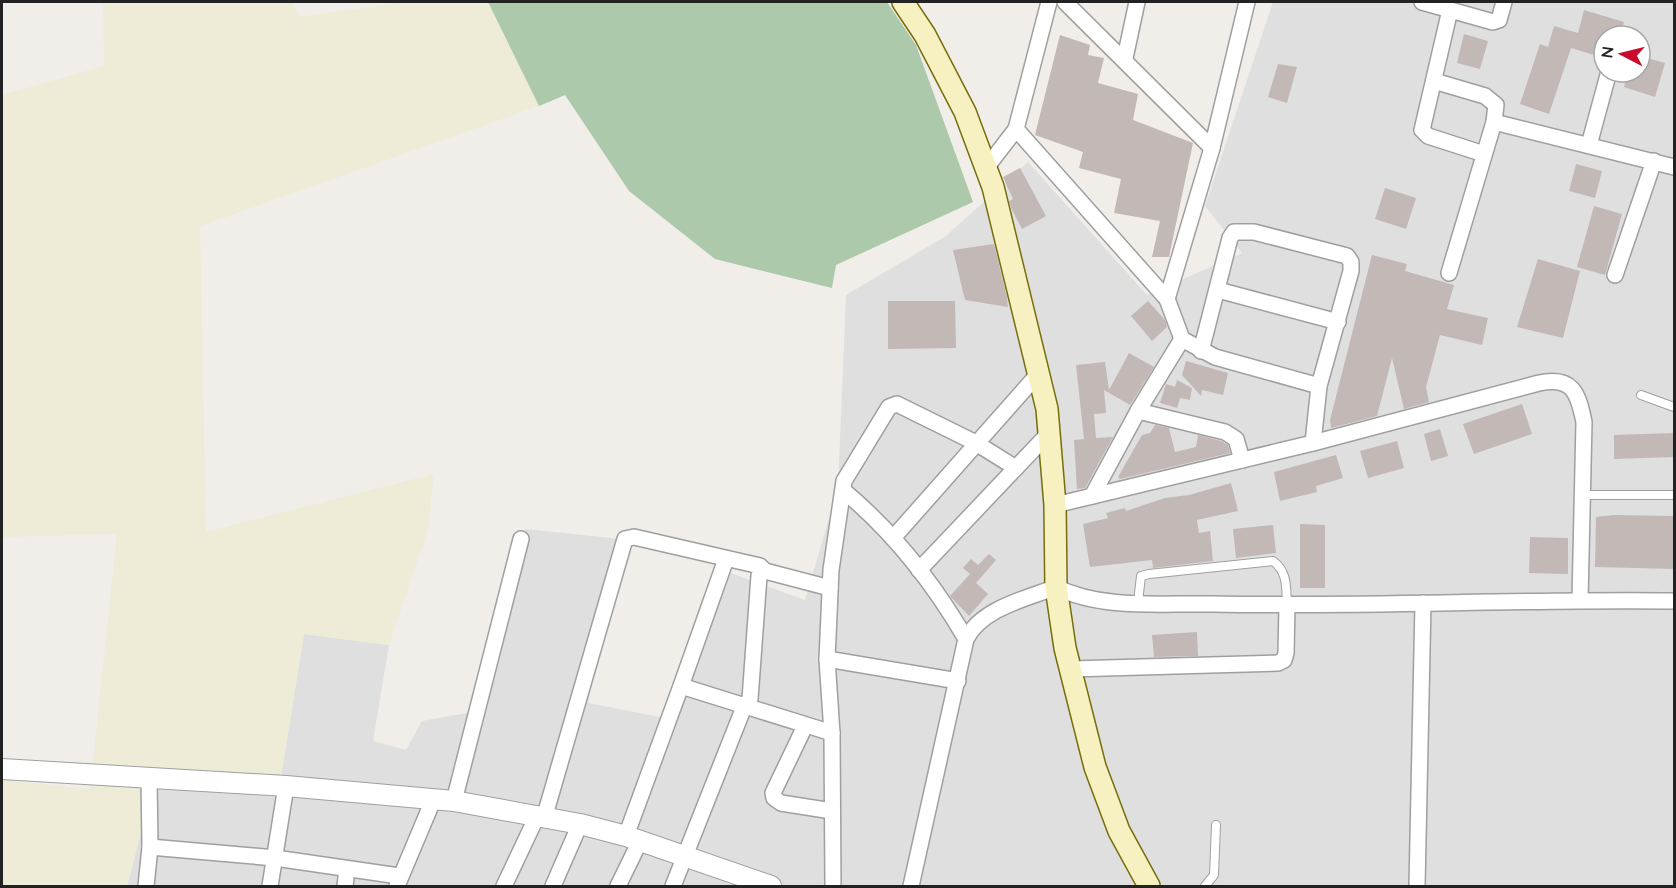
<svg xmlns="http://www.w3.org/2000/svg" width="1676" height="888" viewBox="0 0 1676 888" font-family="Quicksand,sans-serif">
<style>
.residential{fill:#e0dfdf;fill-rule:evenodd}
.farmland{fill:#eeecd6}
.cemetery{fill:#acc9ab}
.building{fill:#c2b8b5}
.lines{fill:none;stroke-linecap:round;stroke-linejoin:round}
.service-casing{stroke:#9f9f9f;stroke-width:10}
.minor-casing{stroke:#9f9f9f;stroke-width:18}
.tertiary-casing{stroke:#9f9f9f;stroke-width:22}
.secondary-casing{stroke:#766e0b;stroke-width:24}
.service{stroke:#fff;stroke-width:8}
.minor{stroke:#fff;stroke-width:15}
.tertiary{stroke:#fff;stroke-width:20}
.secondary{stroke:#f7f0c1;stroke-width:21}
</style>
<rect width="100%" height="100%" fill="#f1ede9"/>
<!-- residential -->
<path class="residential" d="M1273,2H1674V886H127L152,788L278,795L304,634L389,645L373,741L406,750L422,721L473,712L525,529L621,539L588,703L660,717L725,571L805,600L838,488L846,295L946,236L1028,162L1147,295L1242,253L1205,206ZM1604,36H1640V72H1604Z"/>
<!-- farmland -->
<polygon class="farmland" points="103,2 291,2 299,17 408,2 491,2 565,95 539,106 200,226 206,532 434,474 428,529 389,645 304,634 278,795 153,788 127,886 2,886 2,780 90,789 117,534 2,537 2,95 104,66"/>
<!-- cemetery -->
<polygon class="cemetery" points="488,2 887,2 916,45 973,202 836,265 832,288 715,259 629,191 565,95 539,106"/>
<!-- building -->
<g class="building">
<polygon points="1584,10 1624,22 1620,36 1604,36 1604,58 1571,48 1549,114 1520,104 1540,44 1548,47 1554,26 1578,33"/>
<polygon points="1464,34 1488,41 1480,69 1457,63"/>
<polygon points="1060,35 1090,45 1088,55 1104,58 1098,83 1138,94 1133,120 1193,143 1169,257 1152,257 1160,221 1114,213 1121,179 1079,168 1083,152 1035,135"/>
<polygon points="1640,56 1665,63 1655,97 1624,87 1628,72 1640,72"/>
<polygon points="1278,64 1297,67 1287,103 1268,97"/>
<polygon points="1576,164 1602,171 1595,198 1569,191"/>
<polygon points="1020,168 1046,216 1022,229 1012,210 1009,201 1013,199 1003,177"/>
<polygon points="1385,188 1416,198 1406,229 1375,219"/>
<polygon points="1594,206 1622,214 1605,275 1577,267"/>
<polygon points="994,244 1007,297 1008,307 965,300 953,250"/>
<polygon points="1372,255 1407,264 1405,271 1454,285 1447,309 1488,318 1482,345 1440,335 1426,387 1429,402 1404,409 1392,358 1377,416 1331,428 1330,420"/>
<polygon points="1538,259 1580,271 1563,338 1517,327"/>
<polygon points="888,301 955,301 956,348 888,349"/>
<polygon points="1148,301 1165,320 1167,327 1152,341 1131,316"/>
<polygon points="1129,353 1154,367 1130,405 1104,390 1106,413 1094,414 1096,438 1113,437 1085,488 1077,489 1074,440 1084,439 1076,365 1105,362 1109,390"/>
<polygon points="1186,361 1228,373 1223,395 1202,390 1201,396 1182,375"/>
<polygon points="1177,380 1192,388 1190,400 1180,398 1177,408 1160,403 1166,384 1175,387"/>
<polygon points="1522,404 1532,434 1474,454 1463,424"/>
<polygon points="1155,425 1169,428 1175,452 1196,447 1198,435 1221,441 1228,445 1230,453 1120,479 1118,477 1142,435 1150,433"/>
<polygon points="1440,429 1448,456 1431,461 1424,434"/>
<polygon points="1674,433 1674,457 1614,459 1614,435"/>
<polygon points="1397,441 1404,468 1368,478 1360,451"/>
<polygon points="1336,455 1343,478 1316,486 1317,492 1280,501 1274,472"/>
<polygon points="1231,483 1238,511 1197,520 1199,533 1210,531 1213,561 1153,568 1152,560 1090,567 1083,524 1108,518 1106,513 1125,508 1126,511 1165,498 1189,495"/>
<polygon points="1613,515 1674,516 1674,569 1595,567 1596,517"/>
<polygon points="1300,524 1325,525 1325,588 1300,588"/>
<polygon points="1273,525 1276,553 1236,558 1233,529"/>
<polygon points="1530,537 1568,538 1568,574 1529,573"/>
<polygon points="989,554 996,560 976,583 988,594 969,616 950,596 970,574 963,568 971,559 978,565"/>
<polygon points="1197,632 1198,656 1154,657 1152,635"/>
</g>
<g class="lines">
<defs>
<g id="service">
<polyline points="1641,395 1674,407"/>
<polyline points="1582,495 1674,495"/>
<path d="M1138,602L1141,576L1149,574L1273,561C1288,572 1286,588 1287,605"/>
<polyline points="1205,886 1214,875 1216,825"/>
</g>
<g id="minor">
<polyline points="1065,2 1212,148"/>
<polyline points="1422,2 1493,22 1499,20 1504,2"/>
<polyline points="1450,10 1422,130 1428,136 1484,154"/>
<polyline points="1125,58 1137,2"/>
<polyline points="1434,81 1485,96 1496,105 1494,122 1449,273"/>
<polyline points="1494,122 1674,167"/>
<polyline points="1016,129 1167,299 1182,339 1215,357 1319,386"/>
<polyline points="1589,145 1608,75"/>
<polyline points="986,168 1016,129 1049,2"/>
<polyline points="1615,275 1654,161"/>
<polyline points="1218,290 1338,322"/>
<polyline points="1167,299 1212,148 1247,2"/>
<polyline points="1201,351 1230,238 1234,232 1254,232 1347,256 1351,262 1351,271 1319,386 1313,443"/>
<polyline points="1138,411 1225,432 1236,439 1242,460"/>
<path d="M844,491C893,532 934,584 966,639"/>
<polyline points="1092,496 1138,411 1182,339"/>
<path d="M1055,505L1313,443L1539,383C1573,376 1578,393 1584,422L1580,600"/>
<polyline points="893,538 1039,373"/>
<polyline points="919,570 1049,433"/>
<polyline points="827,659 958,681"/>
<polyline points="1071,669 1278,663 1284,660 1286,653 1287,606"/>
<polyline points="681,686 726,559"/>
<polyline points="805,726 773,793 774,798 781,803 832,811"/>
<polyline points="454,801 521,539"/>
<polyline points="545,815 625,539 634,537 760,566 765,571"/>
<polyline points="626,836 681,686 832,733"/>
<polyline points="150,847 275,858 399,876"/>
<polyline points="146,886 150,847 149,778"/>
<polyline points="270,886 286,786"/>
<polyline points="345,886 347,869"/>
<polyline points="397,886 434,798"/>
<polyline points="504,886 538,814"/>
<polyline points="553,886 580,824"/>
<polyline points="618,886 639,843"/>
<polyline points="673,886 744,707 750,699 759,576 765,571 830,588"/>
<polyline points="833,886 832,733 827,659 831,570 844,481 889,407 897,404 976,443 1016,468"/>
<path d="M911,886L966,639C982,608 1026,599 1056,587C1102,610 1162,603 1212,604C1366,607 1520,599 1674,601"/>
<polyline points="1417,886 1423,603"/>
</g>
<polyline id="tertiary" points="2,769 286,786 454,801 580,824 626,836 771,886"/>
<polyline id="secondary" points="903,2 925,35 965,112 993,187 1047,409 1055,505 1056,587 1065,648 1095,767 1119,831 1149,886"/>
</defs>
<!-- service casing -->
<use href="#service" class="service-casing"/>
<!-- minor casing -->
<use href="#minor" class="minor-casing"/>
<!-- tertiary casing -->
<use href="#tertiary" class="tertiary-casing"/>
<!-- secondary casing -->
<use href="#secondary" class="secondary-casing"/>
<!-- service -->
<use href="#service" class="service"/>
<!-- minor -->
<use href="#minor" class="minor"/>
<!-- tertiary -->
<use href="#tertiary" class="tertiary"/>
<!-- secondary -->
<use href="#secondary" class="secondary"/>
</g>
<!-- border -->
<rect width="1676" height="888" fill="none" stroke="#222222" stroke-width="6"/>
<!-- north arrow -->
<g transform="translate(1622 54) rotate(277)"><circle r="28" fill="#ffffff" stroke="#a7a7a7" stroke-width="1.5"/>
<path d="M0-4.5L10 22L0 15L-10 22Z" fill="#c90a2d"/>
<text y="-9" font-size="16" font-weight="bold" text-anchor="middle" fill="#222222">N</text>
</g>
</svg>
